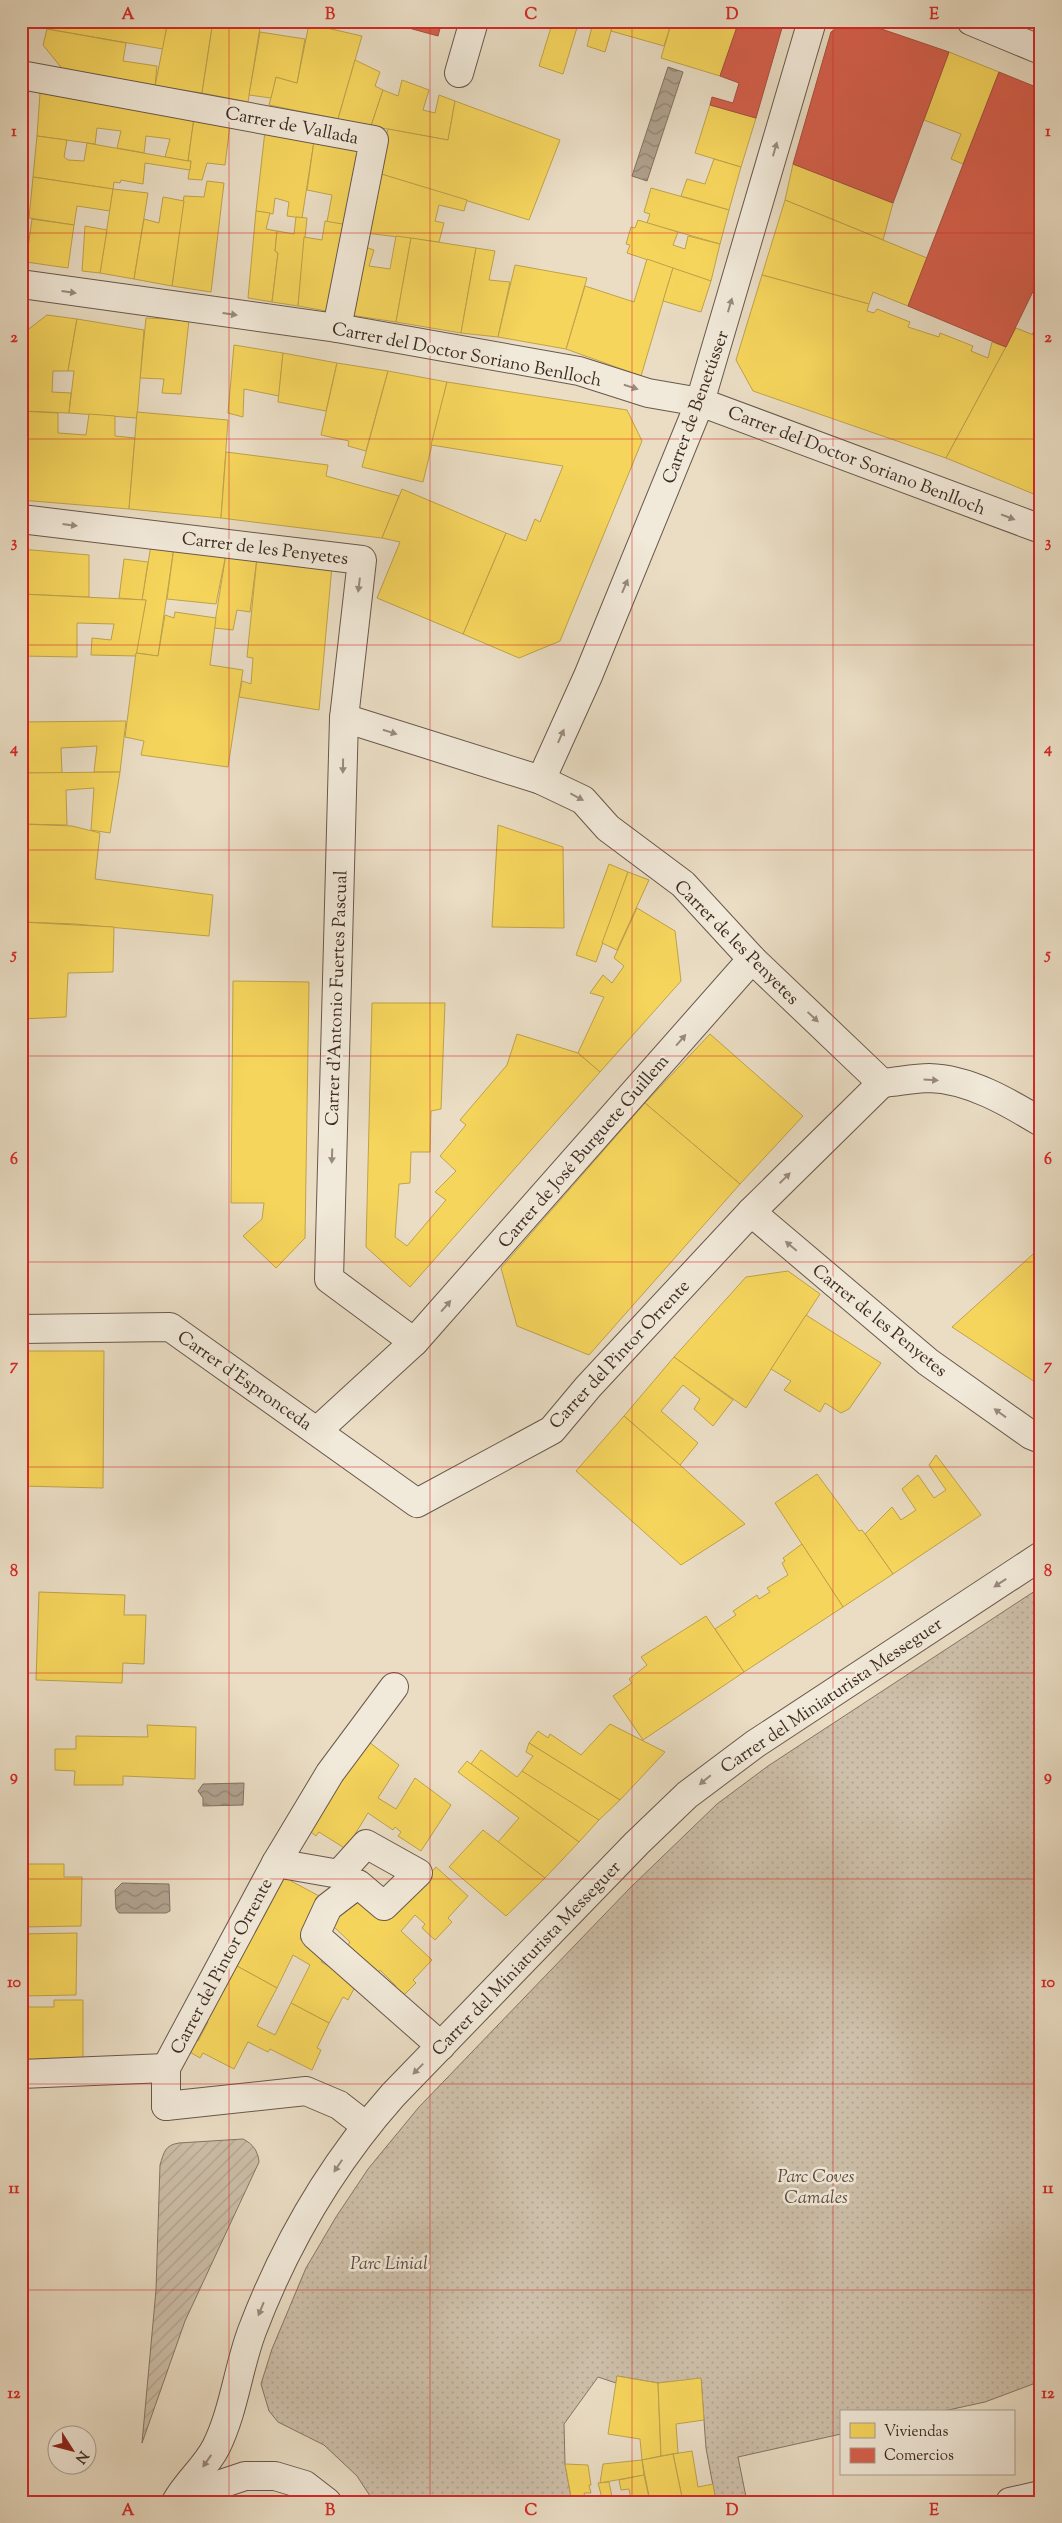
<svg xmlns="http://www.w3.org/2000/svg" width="1062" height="2523" viewBox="0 0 1062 2523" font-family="'Sorts Mill Goudy',serif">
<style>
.park{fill:url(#park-dots);stroke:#867666}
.garden{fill:url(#garden-furrows);stroke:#867666}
.water{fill:url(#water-waves);stroke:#827264}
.homes{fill:#f6d55c;stroke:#bfa24b}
.shops{fill:#d6604d;stroke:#a85041}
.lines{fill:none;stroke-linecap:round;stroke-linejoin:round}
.pedestrian-casing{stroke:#69584c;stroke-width:30}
.minor-casing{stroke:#69584c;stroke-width:30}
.pedestrian{stroke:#f1e9d9;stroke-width:28}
.minor{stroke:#f1e9d9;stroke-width:28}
.oneway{fill:#988a7e}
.grid{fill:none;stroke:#d62828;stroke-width:1;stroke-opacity:0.55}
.labels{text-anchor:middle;stroke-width:5;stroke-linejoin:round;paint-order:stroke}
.street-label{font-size:18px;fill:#3e2c24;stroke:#f1e9d9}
.park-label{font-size:18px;font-style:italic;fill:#5b493f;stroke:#f1e9d9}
.neatline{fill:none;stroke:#d62828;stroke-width:2}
.grid-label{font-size:16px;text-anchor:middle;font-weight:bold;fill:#d62828}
</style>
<defs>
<pattern id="park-dots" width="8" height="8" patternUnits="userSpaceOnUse" patternTransform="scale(1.25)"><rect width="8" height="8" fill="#cdbfa9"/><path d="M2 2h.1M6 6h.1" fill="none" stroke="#b1a491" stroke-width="1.8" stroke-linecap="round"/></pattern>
<pattern id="garden-furrows" width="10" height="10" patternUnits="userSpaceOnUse" patternTransform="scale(1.25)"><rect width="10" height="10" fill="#cdbfa9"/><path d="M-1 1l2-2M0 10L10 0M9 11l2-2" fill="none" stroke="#b1a491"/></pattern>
<pattern id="water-waves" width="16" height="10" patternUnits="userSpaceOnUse" patternTransform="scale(1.25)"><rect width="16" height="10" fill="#b0a18e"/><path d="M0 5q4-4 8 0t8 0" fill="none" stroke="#918374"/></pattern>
</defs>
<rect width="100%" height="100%" fill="#eaddc4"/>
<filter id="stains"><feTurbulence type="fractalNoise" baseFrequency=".004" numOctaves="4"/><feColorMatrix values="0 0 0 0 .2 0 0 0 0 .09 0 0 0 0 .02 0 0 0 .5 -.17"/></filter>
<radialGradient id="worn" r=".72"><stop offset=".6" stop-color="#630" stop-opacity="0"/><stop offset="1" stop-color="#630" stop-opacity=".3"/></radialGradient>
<!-- park -->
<polygon class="park" points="1041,1587 1041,2381 985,2402 939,2412 841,2412 841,2434 738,2457 747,2502 716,2502 706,2448 701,2379 658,2383 617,2376 616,2383 598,2377 564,2424 565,2464 572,2502 374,2502 357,2476 324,2445 278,2422 269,2411 261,2384 272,2349 306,2268 336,2217 368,2169 419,2107 630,1888 717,1804 768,1766"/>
<!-- garden -->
<path class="garden" d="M243,2139C253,2144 258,2151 259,2162L185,2321L142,2443L156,2290L160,2165C164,2152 165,2145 179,2143Z"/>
<!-- water -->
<g class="water">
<polygon points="668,67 683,72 647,181 632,176"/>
<polygon points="244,1783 243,1805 203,1806 203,1798 198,1791 203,1784"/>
<polygon points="122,1883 169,1884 170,1911 166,1913 119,1913 116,1909 115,1890"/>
</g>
<!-- homes -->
<g class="homes">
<polygon points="47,21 168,21 163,49 47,29"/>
<polygon points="168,21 213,21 202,93 155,86"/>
<polygon points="213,21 261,21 248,102 202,93"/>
<polygon points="553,21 579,21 563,74 539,66"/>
<polygon points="579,21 614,21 605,52 587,46 592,27"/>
<polygon points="614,21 672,21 664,46 611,31"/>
<polygon points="672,21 739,21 720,76 661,58"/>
<polygon points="309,24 362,36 338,119 269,105 276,77 297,83"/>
<polygon points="47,29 126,43 123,61 157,66 155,86 64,71 43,45"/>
<polygon points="260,32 305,39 297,83 276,77 271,98 249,95"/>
<polygon points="949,52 999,72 963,164 951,159 961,134 924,120"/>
<polygon points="355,60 380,72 375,86 383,90 371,126 338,119"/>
<polygon points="402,80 429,90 423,110 435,113 439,95 455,101 448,140 371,126 383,90 398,96"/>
<polygon points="40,93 194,118 188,161 165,157 170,139 146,136 144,153 117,148 121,131 97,128 95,144 37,136"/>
<polygon points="455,101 560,140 529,220 378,173 388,129 448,140"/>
<polygon points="710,105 756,118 741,167 695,153"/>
<polygon points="194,118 230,125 225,165 207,163 202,180 188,179 191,161 188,161"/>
<polygon points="265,131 314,141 302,218 287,216 289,202 275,198 273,214 256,211"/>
<polygon points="37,136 67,140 64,157 68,160 84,161 87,143 188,161 191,161 190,170 145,163 143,184 121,180 120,183 114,182 113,189 33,177"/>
<polygon points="314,141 361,149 348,225 327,222 332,195 307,190"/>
<polygon points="714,159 741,167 729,210 681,196 687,179 705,184"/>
<polygon points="793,164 893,203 883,240 785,200"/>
<polygon points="378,173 467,200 464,211 439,205 435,221 444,223 439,242 366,233"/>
<polygon points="33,177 113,189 110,211 77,206 74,225 29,218"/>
<polygon points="207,181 224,183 211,292 172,286 184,196 204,197"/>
<polygon points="651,188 729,210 720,244 647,223 650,214 644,212"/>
<polygon points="113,189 148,193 134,279 100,273"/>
<polygon points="163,197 184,201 172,286 134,279 144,219 159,223"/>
<polygon points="785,200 927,258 908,306 873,292 869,304 762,275"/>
<polygon points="256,211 270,213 266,229 277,231 275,251 278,253 272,302 248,298"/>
<polygon points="296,217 307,218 298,306 272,302 278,253 275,251 277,231 294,234"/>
<polygon points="32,219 74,225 68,268 26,262"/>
<polygon points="638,220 678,232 673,245 685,249 688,236 720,244 711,281 627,253 630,245 626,244 631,227 635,228"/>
<polygon points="325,221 348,225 332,312 298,306 304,237 322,240"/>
<polygon points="85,226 107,230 100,273 82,271"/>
<polygon points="396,236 411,238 396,322 350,315 365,247 374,250 369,266 390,269"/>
<polygon points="411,238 476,248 461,333 396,322"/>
<polygon points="476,248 495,251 489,280 510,282 498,337 461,333"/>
<polygon points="647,259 673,268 641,376 566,349 585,286 634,302"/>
<polygon points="515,265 587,278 566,349 498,337"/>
<polygon points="673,268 711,281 701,312 663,301"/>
<polygon points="762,275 869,304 867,311 874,313 877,309 910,322 908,327 939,337 940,333 973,346 971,351 988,358 992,342 1006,347 946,458 753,391 736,360"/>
<polygon points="47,315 77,319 68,371 53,371 52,392 71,393 69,413 21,411 21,335"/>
<polygon points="146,318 189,320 181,394 162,393 164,379 140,378"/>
<polygon points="77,319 144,330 137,418 69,413 74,371 68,371"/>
<polygon points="1037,324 1041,326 1041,338 1032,335"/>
<polygon points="1016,328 1041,338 1041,497 946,458"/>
<polygon points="234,345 283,353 279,396 244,389 243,417 228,413"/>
<polygon points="283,353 337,363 326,411 278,402"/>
<polygon points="337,363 388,371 366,451 348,446 349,441 321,435"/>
<polygon points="388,371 447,382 423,482 362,467"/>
<polygon points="447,382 627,410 642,441 560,641 519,658 463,634 506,533 526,541 535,519 540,522 563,466 431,445"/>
<polygon points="21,411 58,413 58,433 86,435 89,414 115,416 115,436 135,438 129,509 21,500"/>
<polygon points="137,412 228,420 221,518 129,509"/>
<polygon points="226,452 328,465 326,476 399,496 382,538 221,518"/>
<polygon points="402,489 506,533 463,634 377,598 400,542 382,538"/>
<polygon points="151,545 174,547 158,656 136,653 146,600 142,600"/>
<polygon points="174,547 226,554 216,604 167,599"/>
<polygon points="21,549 89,555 89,597 21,594"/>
<polygon points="226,554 257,558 250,612 237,610 233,630 214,628"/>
<polygon points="257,558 332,566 319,710 239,697 242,681 251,684 253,658 247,657"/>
<polygon points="124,559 148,562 142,600 119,598"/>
<polygon points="21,594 146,600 136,656 91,655 92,638 111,640 114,624 77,623 77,657 21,656"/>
<polygon points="175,612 216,618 210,665 243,670 228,767 141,755 144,741 125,737 136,653 158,656 165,615 174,618"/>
<polygon points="126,721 120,772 94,772 97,746 61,748 62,773 21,773 21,722"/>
<polygon points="120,772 110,833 91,830 94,788 66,790 67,825 21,824 21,773"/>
<polygon points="21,824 72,826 100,833 95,879 213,895 209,936 75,924 21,922"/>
<polygon points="498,825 563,847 564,928 492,927"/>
<polygon points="609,864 628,872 596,962 576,955"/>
<polygon points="628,872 649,880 617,950 602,943"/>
<polygon points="637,908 675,931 681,981 600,1072 578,1053 604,997 590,993 603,975 612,983 624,966 614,958"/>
<polygon points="21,922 114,927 113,972 68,973 66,1017 21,1019"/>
<polygon points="233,981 309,982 305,1238 276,1268 243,1236 262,1219 264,1203 231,1203"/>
<polygon points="372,1003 445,1003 441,1109 431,1111 430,1152 411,1152 410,1183 399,1184 395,1237 407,1246 446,1200 435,1192 456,1171 440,1156 466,1125 460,1120 507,1065 517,1034 578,1053 600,1072 410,1287 366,1247"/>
<polygon points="710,1034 803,1116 740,1184 645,1103"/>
<polygon points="645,1103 740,1184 589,1355 517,1326 501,1268"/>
<polygon points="1041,1247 1041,1386 952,1327"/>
<polygon points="788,1271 820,1294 746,1408 674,1357 746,1277"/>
<polygon points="806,1315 881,1363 849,1409 841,1413 825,1403 820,1412 784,1390 791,1381 771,1369"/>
<polygon points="21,1351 104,1351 103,1488 21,1486"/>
<polygon points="674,1357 733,1400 713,1426 694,1409 700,1399 683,1385 661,1411 698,1443 680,1465 624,1416"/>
<polygon points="624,1416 680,1465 745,1524 681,1565 576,1471"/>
<polygon points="936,1455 981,1515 893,1574 865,1534 892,1507 901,1520 916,1510 902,1489 918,1475 934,1498 946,1490 929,1465"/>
<polygon points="817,1474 859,1531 862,1530 865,1534 893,1574 843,1607 775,1503"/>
<polygon points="802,1544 843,1607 744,1672 715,1629 736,1615 733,1611 757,1595 759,1599 770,1592 767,1588 788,1575 782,1563 785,1561 783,1558"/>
<polygon points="39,1592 125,1595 124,1615 146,1615 144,1664 123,1663 122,1683 36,1680"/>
<polygon points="706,1616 744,1672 643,1740 613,1696 632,1683 629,1679 647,1665 641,1657"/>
<polygon points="610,1724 665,1752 620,1800 529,1743 538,1731 548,1738 550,1734 581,1755"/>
<polygon points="147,1725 196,1727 195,1779 123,1776 123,1785 74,1785 75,1771 55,1770 55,1749 76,1749 76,1736 148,1737"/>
<polygon points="365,1739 399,1765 378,1798 396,1809 415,1778 451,1805 421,1851 398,1836 401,1832 395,1827 393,1830 368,1813 346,1849 319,1832 316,1836 303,1826"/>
<polygon points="529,1743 620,1800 599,1820 552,1792 522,1771 533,1756 526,1752"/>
<polygon points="481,1750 517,1777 522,1771 599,1820 579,1842 471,1764"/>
<polygon points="467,1761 579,1842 545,1878 498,1842 519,1818 458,1772"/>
<polygon points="483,1830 545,1878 506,1916 449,1867"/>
<polygon points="21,1864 64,1864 64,1877 82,1877 81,1926 21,1927"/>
<polygon points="436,1867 468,1896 448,1918 452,1922 435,1940 422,1928 425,1924 415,1915 401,1931 432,1960 413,1980 416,1983 401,1998 393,1990 396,1986 380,1970 376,1975 347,1946 350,1942 334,1927 331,1931 340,1911 359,1891 388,1919"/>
<polygon points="280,1869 294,1877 291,1881 323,1898 300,1939 326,1953 321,1962 358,1981 348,2000 343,1997 329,2023 291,2003 310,1965 293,1955 277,1988 237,1966 252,1937 247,1933"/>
<polygon points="77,1933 76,1995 21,1996 21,1934"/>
<polygon points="237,1966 277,1988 257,2026 275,2035 291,2003 329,2023 317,2048 321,2050 312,2070 270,2049 268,2052 248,2042 234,2069 203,2053 200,2058 188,2051 195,2039 198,2041 208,2022 203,2020 219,1986 225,1988"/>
<polygon points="54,2000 83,2000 83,2060 21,2062 21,2007 54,2007"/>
<polygon points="617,2376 658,2383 661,2456 642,2460 640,2439 608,2434"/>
<polygon points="701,2378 704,2420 676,2424 678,2453 661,2456 658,2383"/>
<polygon points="692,2451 698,2487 713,2484 716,2502 683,2502 673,2454"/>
<polygon points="673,2454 683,2502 650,2502 642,2460"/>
<polygon points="642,2460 644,2475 600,2483 603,2464"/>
<polygon points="565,2464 588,2465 591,2485 589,2485 591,2493 584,2493 586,2501 602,2498 598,2483 609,2482 613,2502 572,2502"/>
<polygon points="644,2475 650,2502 621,2502 631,2499 629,2489 621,2490 619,2480"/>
</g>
<!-- shops -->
<g class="shops">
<polygon points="383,21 442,21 438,36"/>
<polygon points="739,21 784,21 756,118 710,105 712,97 733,103 739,83 720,76"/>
<polygon points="848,21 858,21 949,52 893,203 793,164 831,32"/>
<polygon points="999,72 1041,89 1041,236 1034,250 1041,253 1041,275 1006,347 908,306"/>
</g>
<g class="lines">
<defs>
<g id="pedestrian">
<polyline points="21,75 374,140 337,328"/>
<polyline points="276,1863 339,1874 366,1844 418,1873 384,1906 358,1884 328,1907 315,1935 441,2046"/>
<polyline points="21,2074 166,2068"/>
<polyline points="166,2106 166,2068 276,1863 330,1773 394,1687"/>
</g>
<g id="minor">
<polyline points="971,21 1041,50"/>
<polyline points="459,73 474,21"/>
<polyline points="21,284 337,328 579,371 648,393 700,402 1041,529"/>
<polyline points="21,519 362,560 344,718 329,1279 414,1342"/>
<polyline points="344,718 541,780 583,800 608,828 683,884 752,959 882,1083"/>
<polyline points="541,780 588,676 700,402 812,21"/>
<path d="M882,1083C897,1082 914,1078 929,1078C969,1079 1008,1102 1041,1122"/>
<polyline points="751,1212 928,1362 1031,1435 1041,1439"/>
<polyline points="21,1329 170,1327 417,1503 552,1430 588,1387 751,1212 882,1083"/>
<polyline points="317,1431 414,1342 752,959"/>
<polyline points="166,2106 306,2091 339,2105 366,2126"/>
<path d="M176,2502C187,2482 206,2467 216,2447C234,2411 238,2368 252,2331C285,2244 331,2165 393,2095L637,1843L687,1795L755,1744L1041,1556"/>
<polyline points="194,2502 215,2486 245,2476 275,2476 305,2485 327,2502"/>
<polyline points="1010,2502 1041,2495"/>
</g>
</defs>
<!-- pedestrian casing -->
<use href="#pedestrian" class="pedestrian-casing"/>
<!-- minor casing -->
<use href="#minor" class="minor-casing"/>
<!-- pedestrian -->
<use href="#pedestrian" class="pedestrian"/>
<!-- minor -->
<use href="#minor" class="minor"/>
</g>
<!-- one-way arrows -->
<defs><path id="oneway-solid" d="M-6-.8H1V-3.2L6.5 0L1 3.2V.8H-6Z" transform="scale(1.25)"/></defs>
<g class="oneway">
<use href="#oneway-solid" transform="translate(775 149) rotate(-74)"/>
<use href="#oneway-solid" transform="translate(69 292) rotate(8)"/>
<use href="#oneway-solid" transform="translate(730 305) rotate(-74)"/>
<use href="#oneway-solid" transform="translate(230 314) rotate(8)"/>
<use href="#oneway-solid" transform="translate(631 387) rotate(17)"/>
<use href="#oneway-solid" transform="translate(1008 517) rotate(21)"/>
<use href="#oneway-solid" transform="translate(70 525) rotate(7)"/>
<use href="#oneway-solid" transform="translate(359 585) rotate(97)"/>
<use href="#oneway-solid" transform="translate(625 586) rotate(-67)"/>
<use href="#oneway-solid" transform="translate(390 732) rotate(18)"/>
<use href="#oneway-solid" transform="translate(561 736) rotate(-66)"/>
<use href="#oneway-solid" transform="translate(343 766) rotate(91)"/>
<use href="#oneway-solid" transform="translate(577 797) rotate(28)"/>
<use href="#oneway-solid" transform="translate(813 1017) rotate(43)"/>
<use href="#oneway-solid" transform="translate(681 1040) rotate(-49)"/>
<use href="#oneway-solid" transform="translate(931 1080) rotate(4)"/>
<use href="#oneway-solid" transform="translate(332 1156) rotate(92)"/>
<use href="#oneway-solid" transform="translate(785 1178) rotate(-44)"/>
<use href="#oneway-solid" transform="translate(791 1246) rotate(-140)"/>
<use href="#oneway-solid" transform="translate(446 1306) rotate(-49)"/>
<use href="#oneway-solid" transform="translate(1000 1413) rotate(-144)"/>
<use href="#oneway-solid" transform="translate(1000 1583) rotate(147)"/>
<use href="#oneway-solid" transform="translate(705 1780) rotate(140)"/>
<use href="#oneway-solid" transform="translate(418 2069) rotate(134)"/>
<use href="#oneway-solid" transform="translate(338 2166) rotate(124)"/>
<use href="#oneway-solid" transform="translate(261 2309) rotate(112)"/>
<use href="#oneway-solid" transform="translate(207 2461) rotate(125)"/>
</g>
<!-- grid -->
<path class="grid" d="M229,21V2502M430,21V2502M632,21V2502M833,21V2502M21,233H1041M21,439H1041M21,645H1041M21,850H1041M21,1056H1041M21,1262H1041M21,1467H1041M21,1673H1041M21,1879H1041M21,2084H1041M21,2290H1041"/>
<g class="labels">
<!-- street labels -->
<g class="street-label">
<text transform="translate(292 125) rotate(11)" y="6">Carrer de Vallada</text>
<text transform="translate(467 354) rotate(11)" y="6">Carrer del Doctor Soriano Benlloch</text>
<text transform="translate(695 407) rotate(-70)" y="6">Carrer de Benetússer</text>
<text transform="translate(857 460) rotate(21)" y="6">Carrer del Doctor Soriano Benlloch</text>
<text transform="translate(265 548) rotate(7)" y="6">Carrer de les Penyetes</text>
<text transform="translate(737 942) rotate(45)" y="6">Carrer de les Penyetes</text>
<text transform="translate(336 998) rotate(-88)" y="6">Carrer d'Antonio Fuertes Pascual</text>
<text transform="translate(583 1151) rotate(-49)" y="6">Carrer de José Burguete Guillem</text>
<text transform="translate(880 1320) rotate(39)" y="6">Carrer de les Penyetes</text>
<text transform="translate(619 1354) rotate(-47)" y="6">Carrer del Pintor Orrente</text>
<text transform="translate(245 1380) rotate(35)" y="6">Carrer d'Espronceda</text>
<text transform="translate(831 1695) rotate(-34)" y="6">Carrer del Miniaturista Messeguer</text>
<text transform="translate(526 1958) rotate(-46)" y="6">Carrer del Miniaturista Messeguer</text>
<text transform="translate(221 1966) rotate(-62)" y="6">Carrer del Pintor Orrente</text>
</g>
<!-- park labels -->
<g class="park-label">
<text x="816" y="2182">Parc Coves<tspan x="816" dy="21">Camales</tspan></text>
<text x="389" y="2269">Parc Linial</text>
</g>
</g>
<!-- margin -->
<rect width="1062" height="2523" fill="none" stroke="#eaddc4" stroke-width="55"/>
<!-- legend -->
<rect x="840" y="2410" width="175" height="65" fill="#f1e9d9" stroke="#a99d91"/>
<rect x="850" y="2423" width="25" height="15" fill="#f6d55c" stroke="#a99d91"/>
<text x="884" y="2436" font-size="15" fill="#3e2c24">Viviendas</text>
<rect x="850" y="2448" width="25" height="15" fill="#d6604d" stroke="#a99d91"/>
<text x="884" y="2460" font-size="15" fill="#3e2c24">Comercios</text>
<!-- north arrow -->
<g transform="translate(72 2450) rotate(126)"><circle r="24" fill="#f1e9d9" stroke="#a99d91"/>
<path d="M0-4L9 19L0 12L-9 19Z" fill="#8f2418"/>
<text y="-8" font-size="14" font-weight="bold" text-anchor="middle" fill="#3e2c24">N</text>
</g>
<rect x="28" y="28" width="1006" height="2468" class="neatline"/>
<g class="grid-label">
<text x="128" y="19">A</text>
<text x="330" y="19">B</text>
<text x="531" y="19">C</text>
<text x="732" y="19">D</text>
<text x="934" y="19">E</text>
<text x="14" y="136">1</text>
<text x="1048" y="136">1</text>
<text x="14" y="342">2</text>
<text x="1048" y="342">2</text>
<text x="14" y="547">3</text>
<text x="1048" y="547">3</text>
<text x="14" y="753">4</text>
<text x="1048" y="753">4</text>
<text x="14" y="959">5</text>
<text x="1048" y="959">5</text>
<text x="14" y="1164">6</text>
<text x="1048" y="1164">6</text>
<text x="14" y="1370">7</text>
<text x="1048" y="1370">7</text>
<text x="14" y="1576">8</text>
<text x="1048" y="1576">8</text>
<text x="14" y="1781">9</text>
<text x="1048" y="1781">9</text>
<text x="14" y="1987">10</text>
<text x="1048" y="1987">10</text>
<text x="14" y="2193">11</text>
<text x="1048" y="2193">11</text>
<text x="14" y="2398">12</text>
<text x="1048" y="2398">12</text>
<text x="128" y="2515">A</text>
<text x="330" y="2515">B</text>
<text x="531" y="2515">C</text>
<text x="732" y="2515">D</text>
<text x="934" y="2515">E</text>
</g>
<rect width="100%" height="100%" filter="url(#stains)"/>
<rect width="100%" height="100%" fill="url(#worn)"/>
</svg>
